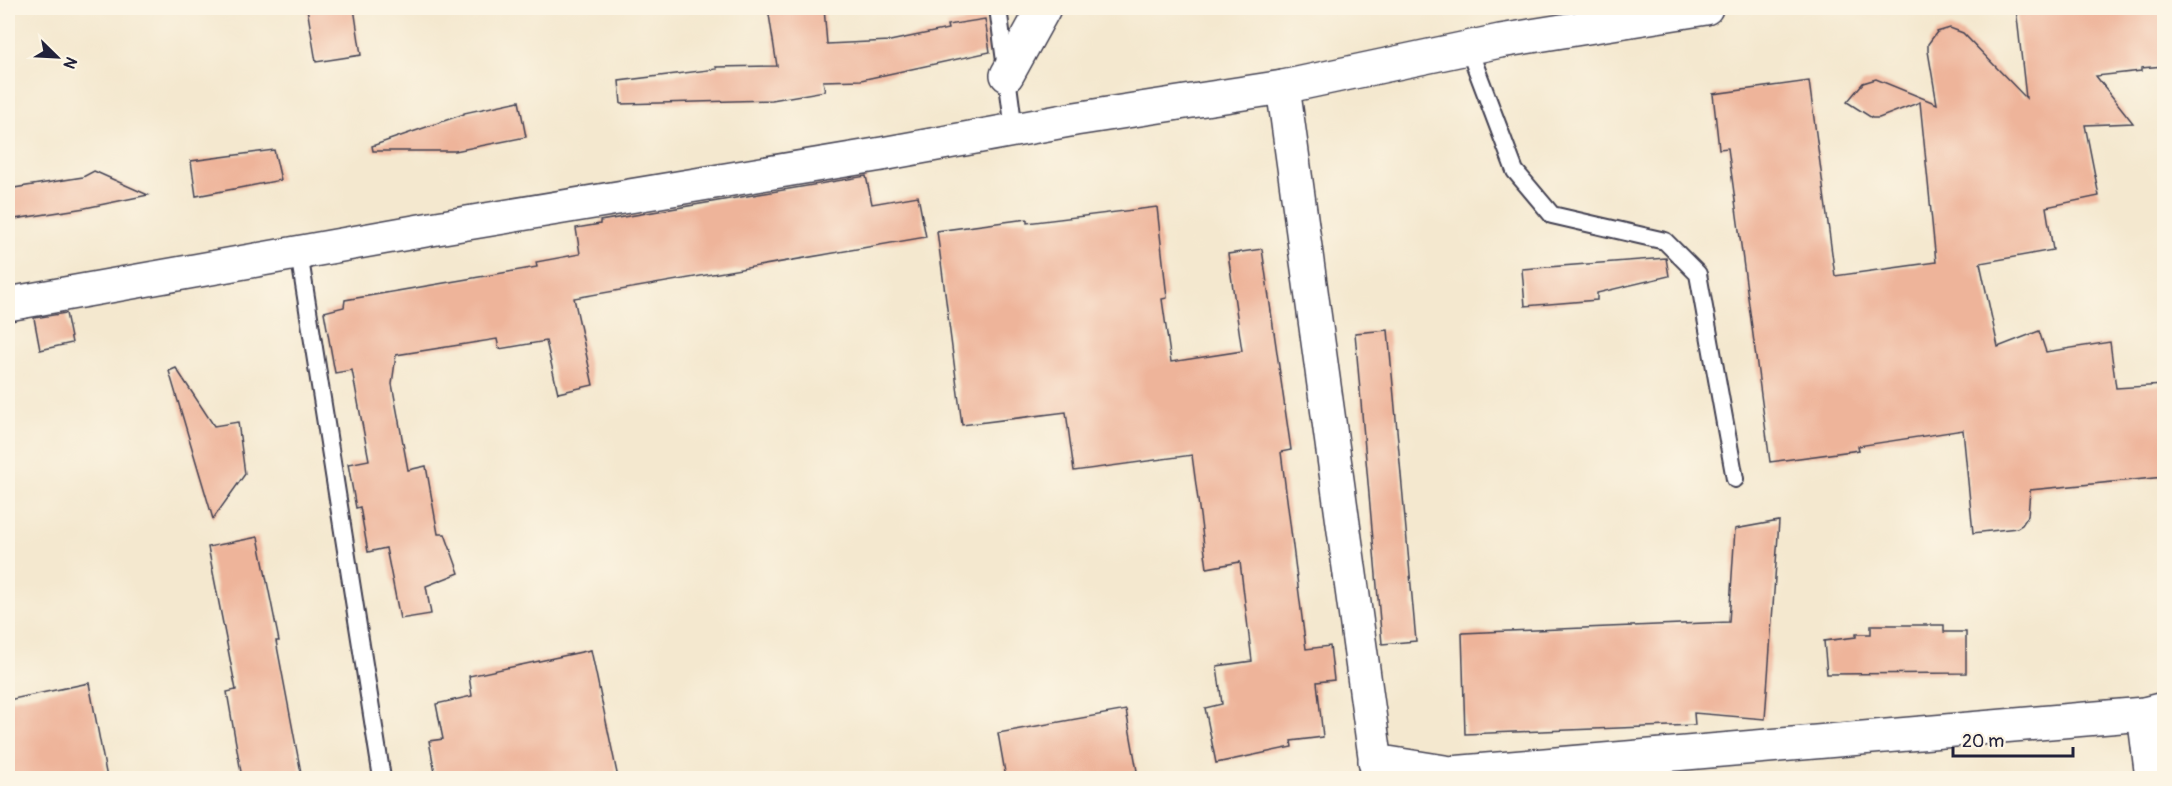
<svg xmlns="http://www.w3.org/2000/svg" width="2172" height="786" viewBox="0 0 2172 786" font-family="Pangolin,sans-serif">
<style>
.building{fill:#eeb49a}
.lines{fill:none;stroke-linecap:round;stroke-linejoin:round}
.lane-casing{stroke:#424051;stroke-width:20}
.street-casing{stroke:#424051;stroke-width:36}
.lane{stroke:#fff;stroke-width:16}
.street{stroke:#fff;stroke-width:33}
</style>
<rect width="100%" height="100%" fill="#fcf5e5"/>
<filter id="ink" filterUnits="userSpaceOnUse"><feTurbulence type="fractalNoise" baseFrequency=".0167" numOctaves="2"/><feDisplacementMap in="SourceGraphic" scale="12" xChannelSelector="R" yChannelSelector="G"/><feConvolveMatrix kernelMatrix="1 2 1 2 8 2 1 2 1" color-interpolation-filters="sRGB"/></filter>
<filter id="wash" filterUnits="userSpaceOnUse"><feTurbulence type="fractalNoise" baseFrequency=".008" numOctaves="4" result="noise"/><feDisplacementMap in="SourceGraphic" scale="24" xChannelSelector="R" yChannelSelector="G"/><feGaussianBlur stdDeviation="1.35" result="paint"/><feColorMatrix in="noise" values="0 0 0 0 0 0 0 0 0 0 0 0 0 0 0 0 0 1.4 0 .05"/><feComposite in="paint" operator="in"/></filter>
<g filter="url(#wash)">
<rect width="100%" height="100%" fill="#f4e8cf"/>
<g id="blocks">
<!-- building -->
<g class="building">
<polygon points="307,8 354,8 361,55 316,62"/>
<polygon points="768,8 824,8 827,44 890,41 948,29 947,25 985,19 990,52 861,80 823,81 825,91 772,100 621,104 619,81 717,69 716,67 777,66"/>
<polygon points="2016,8 2164,8 2164,66 2141,68 2141,71 2096,76 2133,123 2085,125 2099,196 2046,207 2053,250 1980,263 1998,347 2039,331 2046,352 2110,342 2116,388 2164,385 2164,477 2030,490 2028,516 2022,525 2017,528 1973,533 1963,430 1858,446 1859,450 1770,462 1728,148 1719,149 1713,94 1809,81 1835,276 1936,262 1920,102 1879,118 1872,118 1847,102 1863,83 1876,79 1937,104 1928,51 1928,44 1937,32 1950,28 1963,33 2026,98"/>
<polygon points="519,101 526,137 455,151 373,151 372,146 464,114 464,113"/>
<polygon points="274,150 281,180 196,196 191,161"/>
<polygon points="94,171 148,195 85,208 8,220 8,189 83,177"/>
<polygon points="866,176 872,204 918,196 926,237 574,298 593,385 558,393 546,341 499,349 497,339 396,355 392,384 408,470 426,466 438,534 445,534 459,573 426,586 431,614 400,619 386,548 368,552 360,507 356,508 348,464 369,460 352,370 335,373 324,312 344,307 345,300 537,267 536,262 580,254 576,228 600,224 600,221"/>
<polygon points="1157,207 1167,298 1162,299 1171,362 1242,351 1228,254 1262,249 1291,450 1281,452 1306,649 1330,646 1334,680 1317,682 1323,737 1291,741 1292,747 1216,763 1205,708 1222,704 1217,666 1252,661 1240,562 1207,568 1192,455 1074,471 1066,412 962,425 937,231 1027,219 1027,223"/>
<polygon points="1666,258 1669,276 1597,293 1597,300 1525,306 1522,269"/>
<polygon points="66,313 72,343 40,350 34,318"/>
<polygon points="1388,330 1416,641 1382,644 1355,333"/>
<polygon points="176,368 214,426 238,422 245,474 213,519 169,371"/>
<polygon points="1779,521 1765,719 1694,713 1695,725 1465,734 1462,633 1729,622 1735,529"/>
<polygon points="258,537 279,641 276,641 302,778 242,778 227,692 236,690 208,547"/>
<polygon points="1871,625 1944,625 1944,632 1966,632 1966,673 1827,674 1824,641 1856,637 1856,634 1871,634"/>
<polygon points="591,650 618,778 436,778 429,741 443,739 436,704 472,696 469,676"/>
<polygon points="89,683 107,778 8,778 8,700"/>
<polygon points="1126,710 1137,771 1093,778 1006,778 998,733"/>
</g>
</g>
</g>
<g filter="url(#ink)">
<use href="#blocks" fill-opacity="0" stroke="#424051" stroke-width="1.5"/>
<g class="lines">
<defs>
<g id="lane">
<polyline points="998,8 1014,130"/>
<polyline points="1468,47 1515,171 1552,215 1665,241 1698,274 1735,479"/>
<polyline points="299,253 382,778"/>
</g>
<g id="street">
<polyline points="1007,75 1044,8"/>
<polyline points="1283,87 1378,778"/>
<polyline points="8,304 437,228 882,154 1075,119 1283,87 1500,41 1706,8"/>
<polyline points="2144,714 2152,778"/>
<polyline points="1375,761 1451,773 2144,714 2164,709"/>
</g>
</defs>
<!-- lane casing -->
<use href="#lane" class="lane-casing"/>
<!-- street casing -->
<use href="#street" class="street-casing"/>
<!-- lane -->
<use href="#lane" class="lane"/>
<!-- street -->
<use href="#street" class="street"/>
</g>
</g>
<!-- margin -->
<rect width="2172" height="786" fill="none" stroke="#fcf5e5" stroke-width="30"/>
<!-- north arrow -->
<g transform="translate(57 57) rotate(114)" stroke="#fcf5e5" stroke-width="4.5" paint-order="stroke">
<path d="M0-4.5L10 22L0 15L-10 22Z" fill="#22223b"/>
<text y="-9" font-size="16" font-weight="bold" text-anchor="middle" fill="#22223b">N</text>
</g>
<!-- scale -->
<path d="M1953 747v9h120v-9" fill="none" stroke="#22223b" stroke-width="3"/>
<text x="1962" y="747" font-size="18" fill="#22223b" stroke="#fcf5e5" stroke-width="4.5" paint-order="stroke">20 m</text>
</svg>
